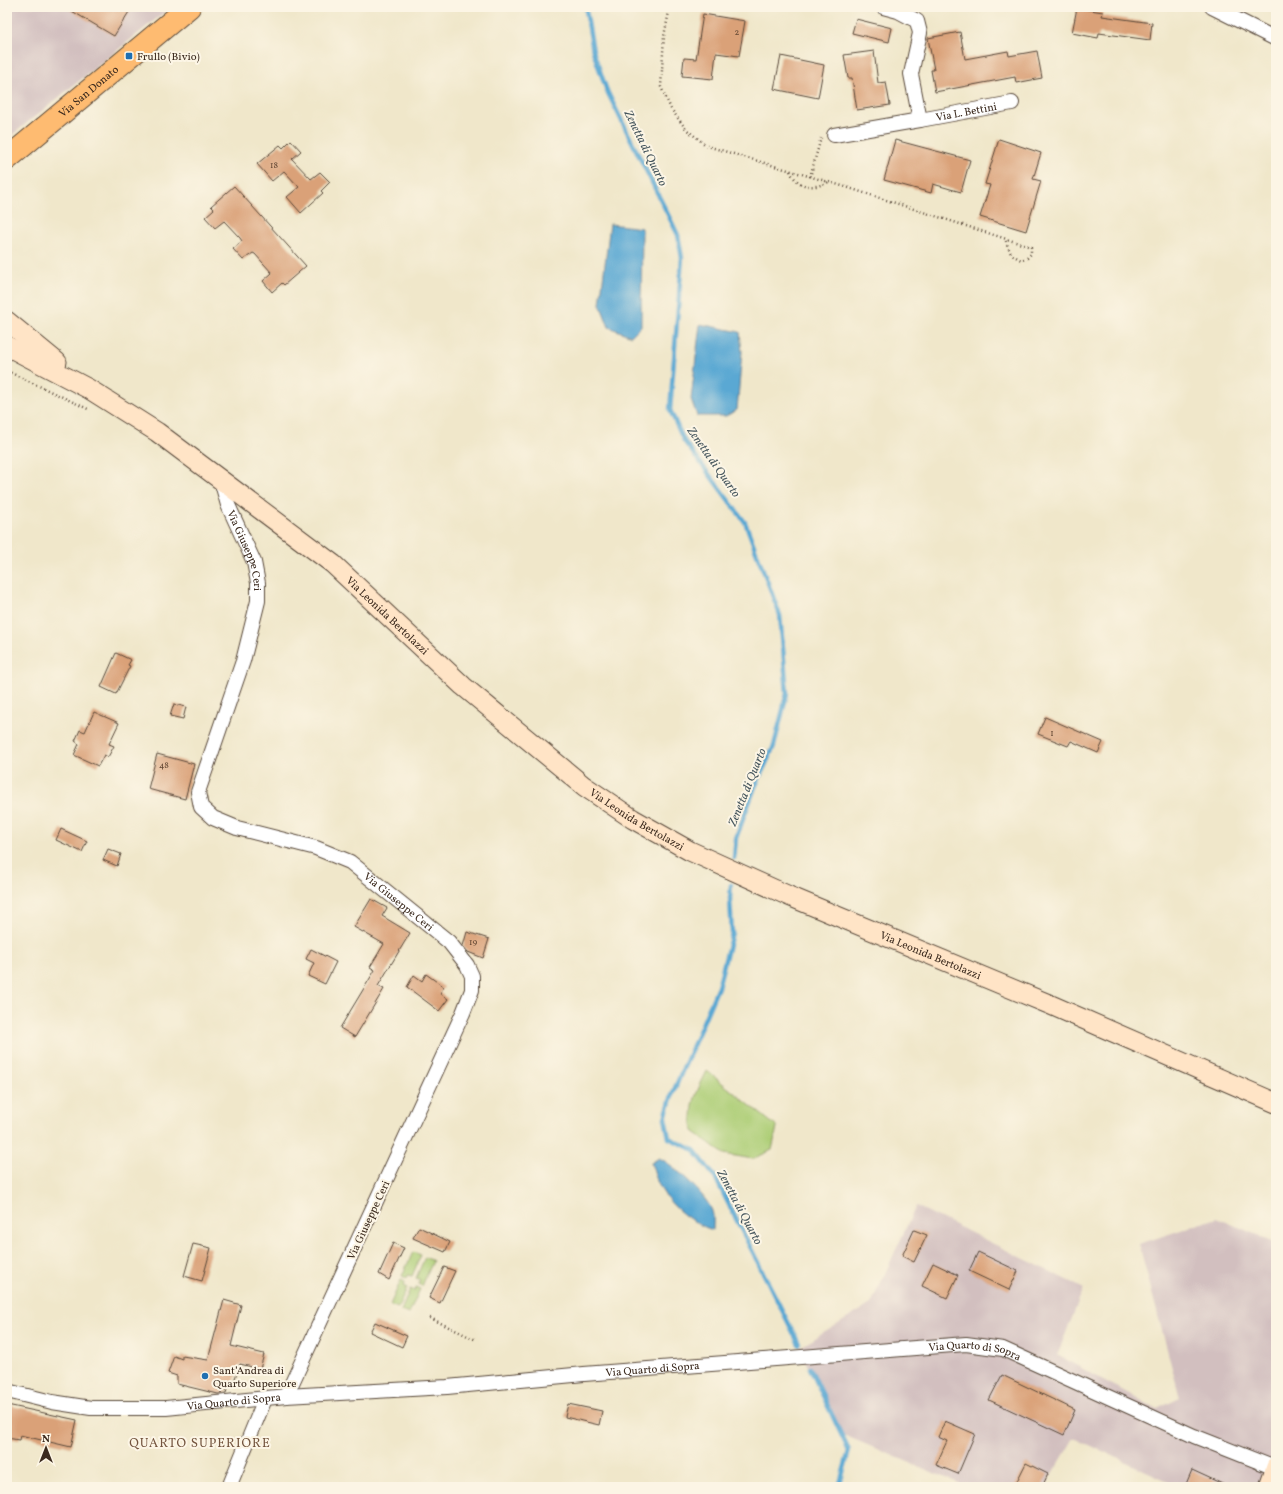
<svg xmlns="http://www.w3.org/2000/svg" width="1283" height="1494" viewBox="0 0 1283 1494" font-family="Vollkorn,serif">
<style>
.industrial{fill:#d2bfbf}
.green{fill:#accd75;stroke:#747c4a}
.water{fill:#5aa8d3;stroke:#4a6978}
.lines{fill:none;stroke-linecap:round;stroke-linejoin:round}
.stream{stroke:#5aa8d3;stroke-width:4.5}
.building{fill:#daa178}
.street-casing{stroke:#564638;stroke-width:16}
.secondary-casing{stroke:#564638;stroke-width:21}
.primary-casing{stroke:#564638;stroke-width:24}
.path{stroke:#564638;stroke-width:2.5;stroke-dasharray:1 3;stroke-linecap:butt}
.street{stroke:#fff;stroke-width:14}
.secondary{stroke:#ffe4c6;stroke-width:19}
.primary{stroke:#febb71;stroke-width:22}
.poi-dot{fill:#1f6fb2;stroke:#fcf5e5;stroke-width:1.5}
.labels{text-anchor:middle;stroke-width:4;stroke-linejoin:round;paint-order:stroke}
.number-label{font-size:9px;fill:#634834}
.poi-label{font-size:11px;fill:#3b2a1e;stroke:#fcf5e5;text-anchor:start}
.street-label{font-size:11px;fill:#3b2a1e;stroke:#fcf5e5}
.water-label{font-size:12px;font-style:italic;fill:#46565d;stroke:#fcf5e5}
.quarter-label{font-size:13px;letter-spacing:1px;fill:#73543e;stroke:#fcf5e5}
</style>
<rect width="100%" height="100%" fill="#fcf5e5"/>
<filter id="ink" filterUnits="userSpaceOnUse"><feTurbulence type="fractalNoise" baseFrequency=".025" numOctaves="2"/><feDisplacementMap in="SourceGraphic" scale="8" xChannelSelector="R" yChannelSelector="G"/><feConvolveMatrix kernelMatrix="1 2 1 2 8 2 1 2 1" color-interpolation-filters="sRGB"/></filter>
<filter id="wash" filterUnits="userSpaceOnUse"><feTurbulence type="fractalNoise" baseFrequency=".012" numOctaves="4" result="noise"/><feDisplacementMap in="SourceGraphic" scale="16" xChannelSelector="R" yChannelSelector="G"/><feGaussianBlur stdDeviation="0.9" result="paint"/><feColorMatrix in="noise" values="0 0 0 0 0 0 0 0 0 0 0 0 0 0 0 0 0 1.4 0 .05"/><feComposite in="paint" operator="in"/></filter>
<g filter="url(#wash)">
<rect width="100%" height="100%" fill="#f0e7ca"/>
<!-- industrial -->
<g class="industrial">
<polygon points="7,7 171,7 7,139"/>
<polygon points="916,1206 1084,1288 1057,1355 1157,1409 1180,1398 1139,1244 1217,1218 1276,1243 1276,1487 1181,1487 1074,1438 1045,1487 968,1487 841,1434 799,1348 871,1304"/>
</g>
<!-- green -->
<g class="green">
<path d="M707,1071L777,1127L772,1150L753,1159L724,1154L693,1131C690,1104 695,1095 707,1071Z"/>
<polygon points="413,1252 421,1255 412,1276 407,1275 406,1278 402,1276"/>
<polygon points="425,1257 433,1261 422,1286 418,1284 420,1280 416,1278"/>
<polygon points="401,1280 405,1282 403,1286 407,1288 398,1308 390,1305"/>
<polygon points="416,1288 420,1289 409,1314 401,1311 410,1289 415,1291"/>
</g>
<!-- water -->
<g class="water">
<polygon points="610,224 642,228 641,326 631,336 609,327 600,304"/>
<polygon points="700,324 740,332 742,352 737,410 726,416 697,416 691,399"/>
<path d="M659,1158C673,1164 707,1196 712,1211C714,1216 713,1224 713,1230C693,1224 672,1208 661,1189C656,1181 654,1171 651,1163Z"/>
</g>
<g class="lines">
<!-- stream -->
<g class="stream">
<polyline points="587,7 586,10 593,51 607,91 678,235 682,258 670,410 684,441 745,522 780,615 787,693 774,746 755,787 736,838 734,858"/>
<polyline points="731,885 730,898 732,933 718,987 672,1095 665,1118 669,1138 694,1150 715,1177 799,1344"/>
<polyline points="810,1368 849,1451 839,1487"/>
</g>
</g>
<g id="blocks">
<!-- building -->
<g class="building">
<polygon points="65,7 132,7 114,36"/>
<polygon points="1077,8 1103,12 1102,16 1152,23 1150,40 1099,33 1098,38 1072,33"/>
<polygon points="703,14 745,21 739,56 716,53 713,79 682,76 684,58 696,59"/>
<polygon points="856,19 892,28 889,42 852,33"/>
<polygon points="960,32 965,59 1008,51 1009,56 1037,51 1042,78 1016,83 1015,77 935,92 931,70 934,70 928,38"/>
<polygon points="874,51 878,83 886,82 890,105 857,110 852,78 848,78 844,55"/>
<polygon points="781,56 824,65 818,98 774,89"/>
<polygon points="999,139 1041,153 1033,179 1041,181 1026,231 980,217 990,185 985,184"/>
<polygon points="291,140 301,151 292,159 311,179 320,172 330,182 321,191 323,193 301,213 287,197 299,187 284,171 272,181 257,164 280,145 283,148"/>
<polygon points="895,140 970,160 961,192 933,184 931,193 884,180"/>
<polygon points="234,186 306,266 284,285 282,283 272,292 263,281 272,273 255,254 253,253 243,260 233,249 242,241 240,238 224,221 215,228 205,217 214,209 211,206"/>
<polygon points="116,653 131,660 128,665 130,666 116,694 101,687"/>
<polygon points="174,704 186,707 183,719 170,716"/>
<polygon points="94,712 119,723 109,744 114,746 108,757 104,755 98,766 74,755 79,744 75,741 80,730 85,732"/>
<polygon points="1045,717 1103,742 1098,753 1071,741 1068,746 1038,734"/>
<polygon points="157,754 194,764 185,799 148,789"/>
<polygon points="61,829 87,841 82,852 56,840"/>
<polygon points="108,849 121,854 117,866 103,860"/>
<polygon points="371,899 387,908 382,916 410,933 378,986 384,989 355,1037 340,1028 375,970 370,967 384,944 354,927"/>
<polygon points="467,932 489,939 483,958 468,952 463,946"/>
<polygon points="311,949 336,962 325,984 308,976 314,963 306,959"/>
<polygon points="426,974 444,987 440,993 448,999 439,1011 407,987 414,975 422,981"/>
<polygon points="419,1227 450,1242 445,1252 413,1238"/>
<polygon points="914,1230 927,1235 914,1262 902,1256"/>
<polygon points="393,1243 404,1248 389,1280 379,1274"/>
<polygon points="193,1244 211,1248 202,1281 184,1276"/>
<polygon points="978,1252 1018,1271 1009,1290 969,1271"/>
<polygon points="933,1263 958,1275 947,1298 922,1286"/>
<polygon points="444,1267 455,1271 440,1303 429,1298"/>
<polygon points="224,1300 241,1305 231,1346 264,1354 260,1369 240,1364 233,1384 229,1383 226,1393 218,1394 177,1384 177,1376 168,1373 174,1356 182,1359 182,1356 208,1360"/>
<polygon points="375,1322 407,1336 402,1347 370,1332"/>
<polygon points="1002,1375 1075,1410 1064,1435 989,1400"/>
<polygon points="568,1404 602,1411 599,1425 565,1417"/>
<polygon points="7,1405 77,1420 71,1447 20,1435 19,1440 7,1438"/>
<polygon points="945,1421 975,1434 958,1474 936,1465 947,1441 938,1437"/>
<polygon points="1026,1463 1048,1474 1042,1487 1014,1487"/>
<polygon points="1192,1470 1229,1487 1192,1487 1186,1484"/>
</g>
</g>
</g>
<g filter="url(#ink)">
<use href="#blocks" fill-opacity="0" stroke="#564638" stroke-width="1"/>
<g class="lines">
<defs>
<g id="street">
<polyline points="1212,7 1276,39"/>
<path id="s1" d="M920,120L1012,103"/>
<polyline points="834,135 920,120 911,74 920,33 917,21 898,11 883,7"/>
<path id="s2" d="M221,480L228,505L254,562L258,583V601L243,661L198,792L201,807L213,818L237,828L316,848L350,862L449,942L467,965L472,976V990L463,1013L286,1396"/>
<path id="s3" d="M7,1391L52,1402L91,1408H166L286,1396L447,1387L584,1374L966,1344L1003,1349L1194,1436L1275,1468"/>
<polyline points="229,1487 265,1399"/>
</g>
<g id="secondary">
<polyline points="7,321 57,362"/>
<path id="s4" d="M7,346L89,389L157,432L333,564L463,686L584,786L633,819L690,851L789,896L1051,1005L1276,1103"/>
<polyline points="1269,1487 1276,1467"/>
</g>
<g id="primary">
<path id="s5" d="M7,159L189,7"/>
</g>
</defs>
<!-- street casing -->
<use href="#street" class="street-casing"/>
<!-- secondary casing -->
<use href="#secondary" class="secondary-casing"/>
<!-- primary casing -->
<use href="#primary" class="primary-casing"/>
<!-- path -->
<g class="path">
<polyline points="670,7 664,36 661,87 671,109 686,129 707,146 849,188 1031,247 1031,254 1027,258 1021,260 1011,254 1005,239"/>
<path d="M790,171C797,187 813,190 828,182"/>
<polyline points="810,177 821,138"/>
<polyline points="7,371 88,409"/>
<polyline points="430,1318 476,1340"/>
</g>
<!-- street -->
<use href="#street" class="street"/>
<!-- secondary -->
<use href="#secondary" class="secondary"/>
<!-- primary -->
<use href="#primary" class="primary"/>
</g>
</g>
<!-- markers -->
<g class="poi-dot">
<rect x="125" y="52" width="8" height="8" rx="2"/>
<circle cx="205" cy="1376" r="4"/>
</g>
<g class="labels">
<!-- number labels -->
<g class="number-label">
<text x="737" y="35">2</text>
<text x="274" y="168">18</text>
<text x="1052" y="736">1</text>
<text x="164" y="768">48</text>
<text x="473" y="945">19</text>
</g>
<!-- poi labels -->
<g class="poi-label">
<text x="137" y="60">Frullo (Bivio)</text>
<text x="213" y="1374">Sant’Andrea di<tspan x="213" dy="13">Quarto Superiore</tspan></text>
</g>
<!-- street labels -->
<g class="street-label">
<text dy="4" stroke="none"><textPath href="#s5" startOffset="106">Via San Donato</textPath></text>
<text dy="4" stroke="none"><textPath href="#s1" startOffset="47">Via L. Bettini</textPath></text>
<text dy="4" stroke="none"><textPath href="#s2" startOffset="75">Via Giuseppe Ceri</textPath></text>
<text dy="4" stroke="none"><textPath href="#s4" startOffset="468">Via Leonida Bertolazzi</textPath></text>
<text dy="4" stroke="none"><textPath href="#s4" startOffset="791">Via Leonida Bertolazzi</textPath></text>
<text dy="4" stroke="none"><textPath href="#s2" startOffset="567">Via Giuseppe Ceri</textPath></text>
<text dy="4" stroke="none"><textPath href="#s4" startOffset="1115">Via Leonida Bertolazzi</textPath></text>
<text transform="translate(368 1220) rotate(-65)" y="4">Via Giuseppe Ceri</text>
<text dy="4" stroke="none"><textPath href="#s3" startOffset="973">Via Quarto di Sopra</textPath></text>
<text dy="4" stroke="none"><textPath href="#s3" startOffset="649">Via Quarto di Sopra</textPath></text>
<text dy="4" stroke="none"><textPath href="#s3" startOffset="229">Via Quarto di Sopra</textPath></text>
</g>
<!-- water labels -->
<g class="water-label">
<text transform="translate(646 148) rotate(64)" y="4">Zenetta di Quarto</text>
<text transform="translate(714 462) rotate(55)" y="4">Zenetta di Quarto</text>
<text transform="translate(747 787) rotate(-68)" y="4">Zenetta di Quarto</text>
<text transform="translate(740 1207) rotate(62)" y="4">Zenetta di Quarto</text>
</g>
<!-- quarter labels -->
<g class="quarter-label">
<text x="200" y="1447">QUARTO SUPERIORE</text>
</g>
</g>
<!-- margin -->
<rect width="1283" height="1494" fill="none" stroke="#fcf5e5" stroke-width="24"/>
<!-- north arrow -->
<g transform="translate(46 1448)" stroke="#fcf5e5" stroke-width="3" paint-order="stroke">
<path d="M0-3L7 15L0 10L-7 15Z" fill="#3b2a1e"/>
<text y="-6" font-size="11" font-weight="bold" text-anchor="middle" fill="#3b2a1e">N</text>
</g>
</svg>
